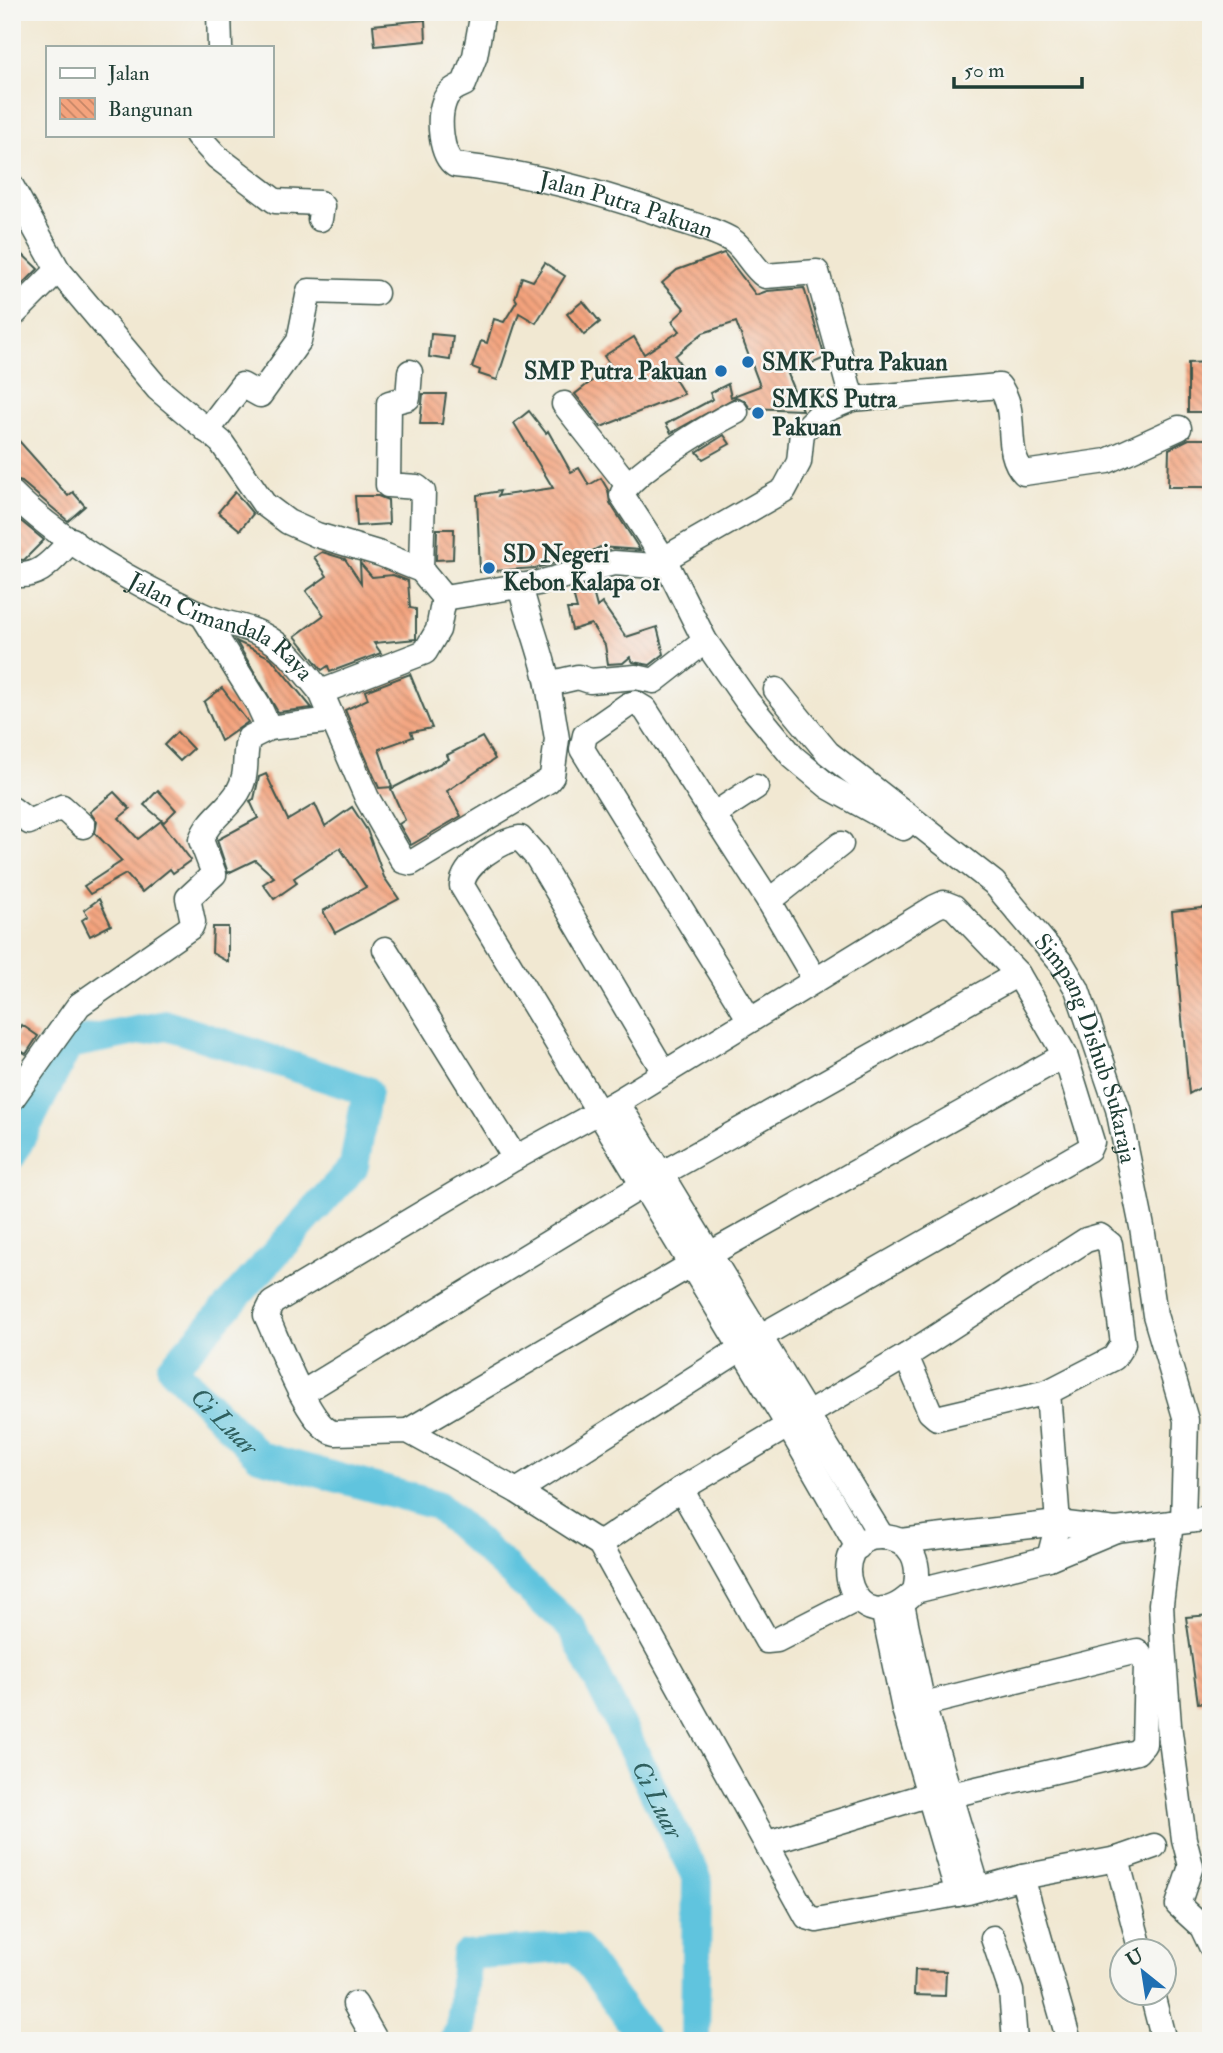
<svg xmlns="http://www.w3.org/2000/svg" width="1223" height="2053" viewBox="0 0 1223 2053" font-family="'IM FELL Double Pica',serif">
<style>
.lines{fill:none;stroke-linecap:round;stroke-linejoin:round}
.river{stroke:#60c4de;stroke-width:30}
.building{fill:url(#building-back-hatch)}
.minor-casing{stroke:#3e574c;stroke-width:27}
.minor{stroke:#fff;stroke-width:24}
.poi-dot{fill:#1f6fb2;stroke:#f6f6f2;stroke-width:2.5}
.labels{text-anchor:middle;stroke-width:5;stroke-linejoin:round;paint-order:stroke}
.street-label{font-size:24px;fill:#1f3d34;stroke:#f6f6f2}
.poi-label{font-size:24px;font-weight:bold;fill:#1f3d34;stroke:#f6f6f2;text-anchor:start}
.water-label{font-size:26px;font-style:italic;fill:#2f5f5e;stroke:#f6f6f2}
</style>
<defs>
<pattern id="building-back-hatch" width="6" height="6" patternUnits="userSpaceOnUse" patternTransform="scale(1.75)"><rect width="6" height="6" fill="#f4a37d"/><path d="M-1 5l2 2M0 0l6 6M5-1l2 2" fill="none" stroke="#c58667"/></pattern>
</defs>
<rect width="100%" height="100%" fill="#f6f6f2"/>
<filter id="ink" filterUnits="userSpaceOnUse"><feTurbulence type="fractalNoise" baseFrequency=".0143" numOctaves="2"/><feDisplacementMap in="SourceGraphic" scale="14" xChannelSelector="R" yChannelSelector="G"/><feConvolveMatrix kernelMatrix="1 2 1 2 8 2 1 2 1" color-interpolation-filters="sRGB"/></filter>
<filter id="wash" filterUnits="userSpaceOnUse"><feTurbulence type="fractalNoise" baseFrequency=".00686" numOctaves="4" result="noise"/><feDisplacementMap in="SourceGraphic" scale="28" xChannelSelector="R" yChannelSelector="G"/><feGaussianBlur stdDeviation="1.57" result="paint"/><feColorMatrix in="noise" values="0 0 0 0 0 0 0 0 0 0 0 0 0 0 0 0 0 1.4 0 .05"/><feComposite in="paint" operator="in"/></filter>
<g filter="url(#wash)">
<rect width="100%" height="100%" fill="#f1e8d2"/>
<g class="lines">
<!-- river -->
<g class="river">
<path id="s1" d="M12,1155L69,1044L167,1025L367,1091L354,1166L172,1368L259,1456L437,1505L572,1628L697,1878L695,2041"/>
<polyline points="453,2041 461,2029 466,1955 577,1947 645,2041"/>
</g>
</g>
<g id="blocks">
<!-- building -->
<g class="building">
<polygon points="425,20 426,41 375,46 373,25"/>
<polygon points="19,251 38,269 12,295 12,257"/>
<polygon points="724,253 756,295 767,291 804,288 825,358 787,374 802,410 750,408 744,400 736,397 671,433 666,424 713,399 710,393 728,384 731,397 760,386 736,322 703,333 675,356 684,370 673,376 684,394 601,427 575,394 611,366 604,356 634,337 644,354 680,331 672,321 685,309 662,283 677,270"/>
<polygon points="545,263 565,276 536,323 519,313 497,380 479,374 480,370 472,367 481,341 487,343 494,319 504,322 517,301 515,298 522,277 533,281"/>
<polygon points="583,301 600,322 584,335 567,314"/>
<polygon points="431,334 453,336 450,360 429,357"/>
<polygon points="1211,362 1211,412 1188,412 1188,363"/>
<polygon points="423,394 446,394 442,424 420,424"/>
<polygon points="529,411 546,433 548,431 571,472 579,468 589,485 601,478 608,490 610,503 640,550 600,547 583,556 535,568 480,572 477,495 500,491 498,496 553,488 514,423"/>
<polygon points="12,433 68,496 73,492 85,506 68,521 22,482 12,479"/>
<polygon points="724,435 730,444 703,459 697,452"/>
<polygon points="1189,439 1211,439 1211,487 1168,487 1169,449"/>
<polygon points="235,492 253,514 240,530 218,512"/>
<polygon points="355,496 378,496 388,500 389,524 357,526"/>
<polygon points="12,514 44,540 24,560 12,559"/>
<polygon points="437,529 454,529 453,559 436,560"/>
<polygon points="322,552 345,559 361,583 360,563 372,577 393,575 408,581 410,608 416,609 416,639 374,643 381,653 330,672 328,666 322,670 295,636 324,615 306,591 327,576 314,557"/>
<polygon points="591,584 597,607 602,603 626,637 657,627 664,654 650,665 633,662 630,657 623,663 608,664 605,645 591,624 572,630 567,609 577,609 572,590"/>
<polygon points="236,641 271,658 312,708 278,712"/>
<polygon points="410,674 432,728 411,732 413,737 379,749 392,787 379,788 345,710 368,699 365,691"/>
<polygon points="222,688 248,722 221,741 204,702"/>
<polygon points="177,732 193,749 180,761 164,745"/>
<polygon points="482,737 495,759 447,791 461,816 411,845 399,824 405,820 391,789 449,759 447,755"/>
<polygon points="266,774 288,820 315,804 325,826 352,807 367,830 384,877 399,899 335,933 323,911 366,887 340,848 294,878 297,883 274,899 263,884 274,877 255,860 228,873 217,840 258,818 250,801 254,799 259,777"/>
<polygon points="158,790 176,810 164,822 144,805"/>
<polygon points="114,792 130,809 119,818 138,839 161,821 191,860 173,873 170,869 142,892 126,874 90,894 84,886 122,861 95,833 97,822 90,812"/>
<polygon points="99,899 111,925 90,936 82,920 88,916 84,910"/>
<polygon points="1211,907 1211,1082 1189,1094 1172,911"/>
<polygon points="213,927 228,927 228,962 212,953"/>
<polygon points="22,1025 38,1036 26,1054 12,1045"/>
<polygon points="1211,1615 1211,1702 1198,1703 1186,1617"/>
<polygon points="915,1970 946,1971 945,1996 914,1995"/>
</g>
</g>
</g>
<g filter="url(#ink)">
<use href="#blocks" fill-opacity="0" stroke="#3e574c" stroke-width="2"/>
<g class="lines">
<defs>
<g id="minor">
<polyline points="219,12 220,47"/>
<path id="s2" d="M483,12L475,56L464,84C455,88 447,92 444,102C438,118 440,155 455,165C530,173 601,192 673,218C692,225 716,230 733,241C745,249 752,267 765,276L817,272L852,399"/>
<polyline points="197,135 217,157 275,201 319,203 322,206 320,219"/>
<polyline points="12,187 58,270 158,389 221,442 264,504 288,522 317,535 381,554 421,570 444,598 538,583 614,563 668,567"/>
<polyline points="12,316 58,270"/>
<polyline points="410,372 408,398 389,403 388,485 417,487 423,492 421,570"/>
<polyline points="564,404 627,484"/>
<path d="M736,412C714,423 626,475 622,495L664,559L705,641L747,701L793,757L829,787L903,828"/>
<polyline points="207,431 242,385 260,395 299,341 309,291 376,293"/>
<path id="s3" d="M12,493C62,543 136,584 200,614C224,626 248,623 274,642C292,654 307,676 321,692L425,652L438,630L444,598"/>
<path d="M664,559L784,490L799,462L802,432L823,411L852,399L999,386C1020,412 1002,450 1024,473L1107,461L1179,428"/>
<path d="M12,574C40,580 54,558 72,540"/>
<path d="M520,585C528,620 541,649 548,684"/>
<polyline points="203,616 258,704 269,728"/>
<path id="s4" d="M776,690L828,753L994,883L1062,964L1077,989L1118,1109L1142,1227L1155,1315L1186,1420L1183,1521"/>
<polyline points="321,692 367,798 403,861 411,863 548,781 552,776 557,739 548,684 578,677 590,681 636,677 654,681 705,641"/>
<polyline points="12,809 29,822 62,807 83,826"/>
<polyline points="713,815 756,787"/>
<polyline points="769,901 841,844"/>
<polyline points="385,949 515,1158"/>
<polyline points="750,1020 582,749 585,735 628,705 635,703 645,709 769,901 814,978"/>
<path d="M664,1072L537,857L520,838C501,840 463,864 462,886L788,1425L858,1547"/>
<path d="M12,1099L79,1005L191,927L193,922L188,898L214,874L201,840C208,820 227,810 238,792C250,772 242,755 249,738L269,728L332,720"/>
<polyline points="617,1102 882,1537"/>
<polyline points="906,1356 930,1412 937,1418 1048,1392"/>
<polyline points="302,1393 663,1173 1018,974"/>
<polyline points="408,1431 692,1264 1065,1055"/>
<polyline points="681,1489 906,1356 1086,1240 1100,1236 1110,1244 1123,1344 1114,1358 1048,1392 1058,1523 1049,1558"/>
<path d="M517,1491L761,1336L1089,1149L1092,1142L1065,1055L1018,974L954,907L944,903L935,907L617,1102L515,1158L272,1303L266,1315C278,1340 309,1429 335,1433L408,1431L517,1491L600,1544L807,1917L817,1920L968,1892L1022,1877L1069,2041"/>
<polyline points="1171,1523 1161,1604 1163,1645 1169,1725 1184,1839 1191,1866 1178,1905 1202,1927 1211,1946"/>
<polyline points="900,1541 1058,1523 1116,1530 1211,1518"/>
<polyline points="600,1544 681,1489 767,1641 777,1640 857,1599"/>
<path d="M915,1591C921,1565 914,1538 882,1537C819,1535 852,1655 915,1591L1049,1558L1116,1530"/>
<polyline points="902,1604 923,1705 978,1889"/>
<polyline points="883,1609 904,1709 958,1894"/>
<polyline points="768,1843 930,1794 951,1795 1137,1752 1144,1744 1146,1663 1137,1651 904,1709"/>
<polyline points="1117,1859 1141,1952"/>
<polyline points="1022,1877 1117,1859 1154,1846"/>
<polyline points="993,1938 1011,1991 1015,2041"/>
<polyline points="1152,1994 1164,2041"/>
<polyline points="355,2004 376,2041"/>
</g>
</defs>
<!-- minor casing -->
<use href="#minor" class="minor-casing"/>
<!-- minor -->
<use href="#minor" class="minor"/>
</g>
</g>
<!-- markers -->
<g class="poi-dot">
<circle cx="748" cy="362" r="7"/>
<circle cx="721" cy="371" r="7"/>
<circle cx="758" cy="413" r="7"/>
<circle cx="489" cy="568" r="7"/>
</g>
<g class="labels">
<!-- street labels -->
<g class="street-label">
<text dy="8" stroke="none"><textPath href="#s2" startOffset="346">Jalan Putra Pakuan</textPath></text>
<text dy="8" stroke="none"><textPath href="#s3" startOffset="250">Jalan Cimandala Raya</textPath></text>
<text dy="8" stroke="none"><textPath href="#s4" startOffset="486">Simpang Dishub Sukaraja</textPath></text>
</g>
<!-- poi labels -->
<g class="poi-label">
<text x="762" y="370">SMK Putra Pakuan</text>
<text x="707" y="379" text-anchor="end">SMP Putra Pakuan</text>
<text x="772" y="407">SMKS Putra<tspan x="772" dy="28">Pakuan</tspan></text>
<text x="503" y="562">SD Negeri<tspan x="503" dy="28">Kebon Kalapa 01</tspan></text>
</g>
<!-- water labels -->
<g class="water-label">
<text dy="9" stroke="none"><textPath href="#s1" startOffset="858">Ci Luar</textPath></text>
<text dy="9" stroke="none"><textPath href="#s1" startOffset="1466">Ci Luar</textPath></text>
</g>
</g>
<!-- margin -->
<rect width="1223" height="2053" fill="none" stroke="#f6f6f2" stroke-width="42"/>
<!-- legend -->
<rect x="46" y="46" width="228" height="91" fill="#f6f6f2" stroke="#a0aca6" stroke-width="2"/>
<rect x="60" y="68" width="35" height="10" fill="#ffffff" stroke="#a0aca6" stroke-width="2"/>
<text x="108" y="80" font-size="21" fill="#1f3d34">Jalan</text>
<rect x="60" y="98" width="35" height="21" fill="url(#building-back-hatch)" stroke="#a0aca6" stroke-width="2"/>
<text x="108" y="116" font-size="21" fill="#1f3d34">Bangunan</text>
<!-- north arrow -->
<g transform="translate(1143 1972) rotate(330)"><circle r="33" fill="#f6f6f2" stroke="#a0aca6" stroke-width="2"/>
<path d="M0-5L12 26L0 18L-12 26Z" fill="#1f6fb2"/>
<text y="-10" font-size="19" font-weight="bold" text-anchor="middle" fill="#1f3d34">U</text>
</g>
<!-- scale -->
<path d="M954 77v10h128v-10" fill="none" stroke="#1f3d34" stroke-width="3.5"/>
<text x="964" y="77" font-size="21" fill="#1f3d34" stroke="#f6f6f2" stroke-width="5" paint-order="stroke">50 m</text>
</svg>
